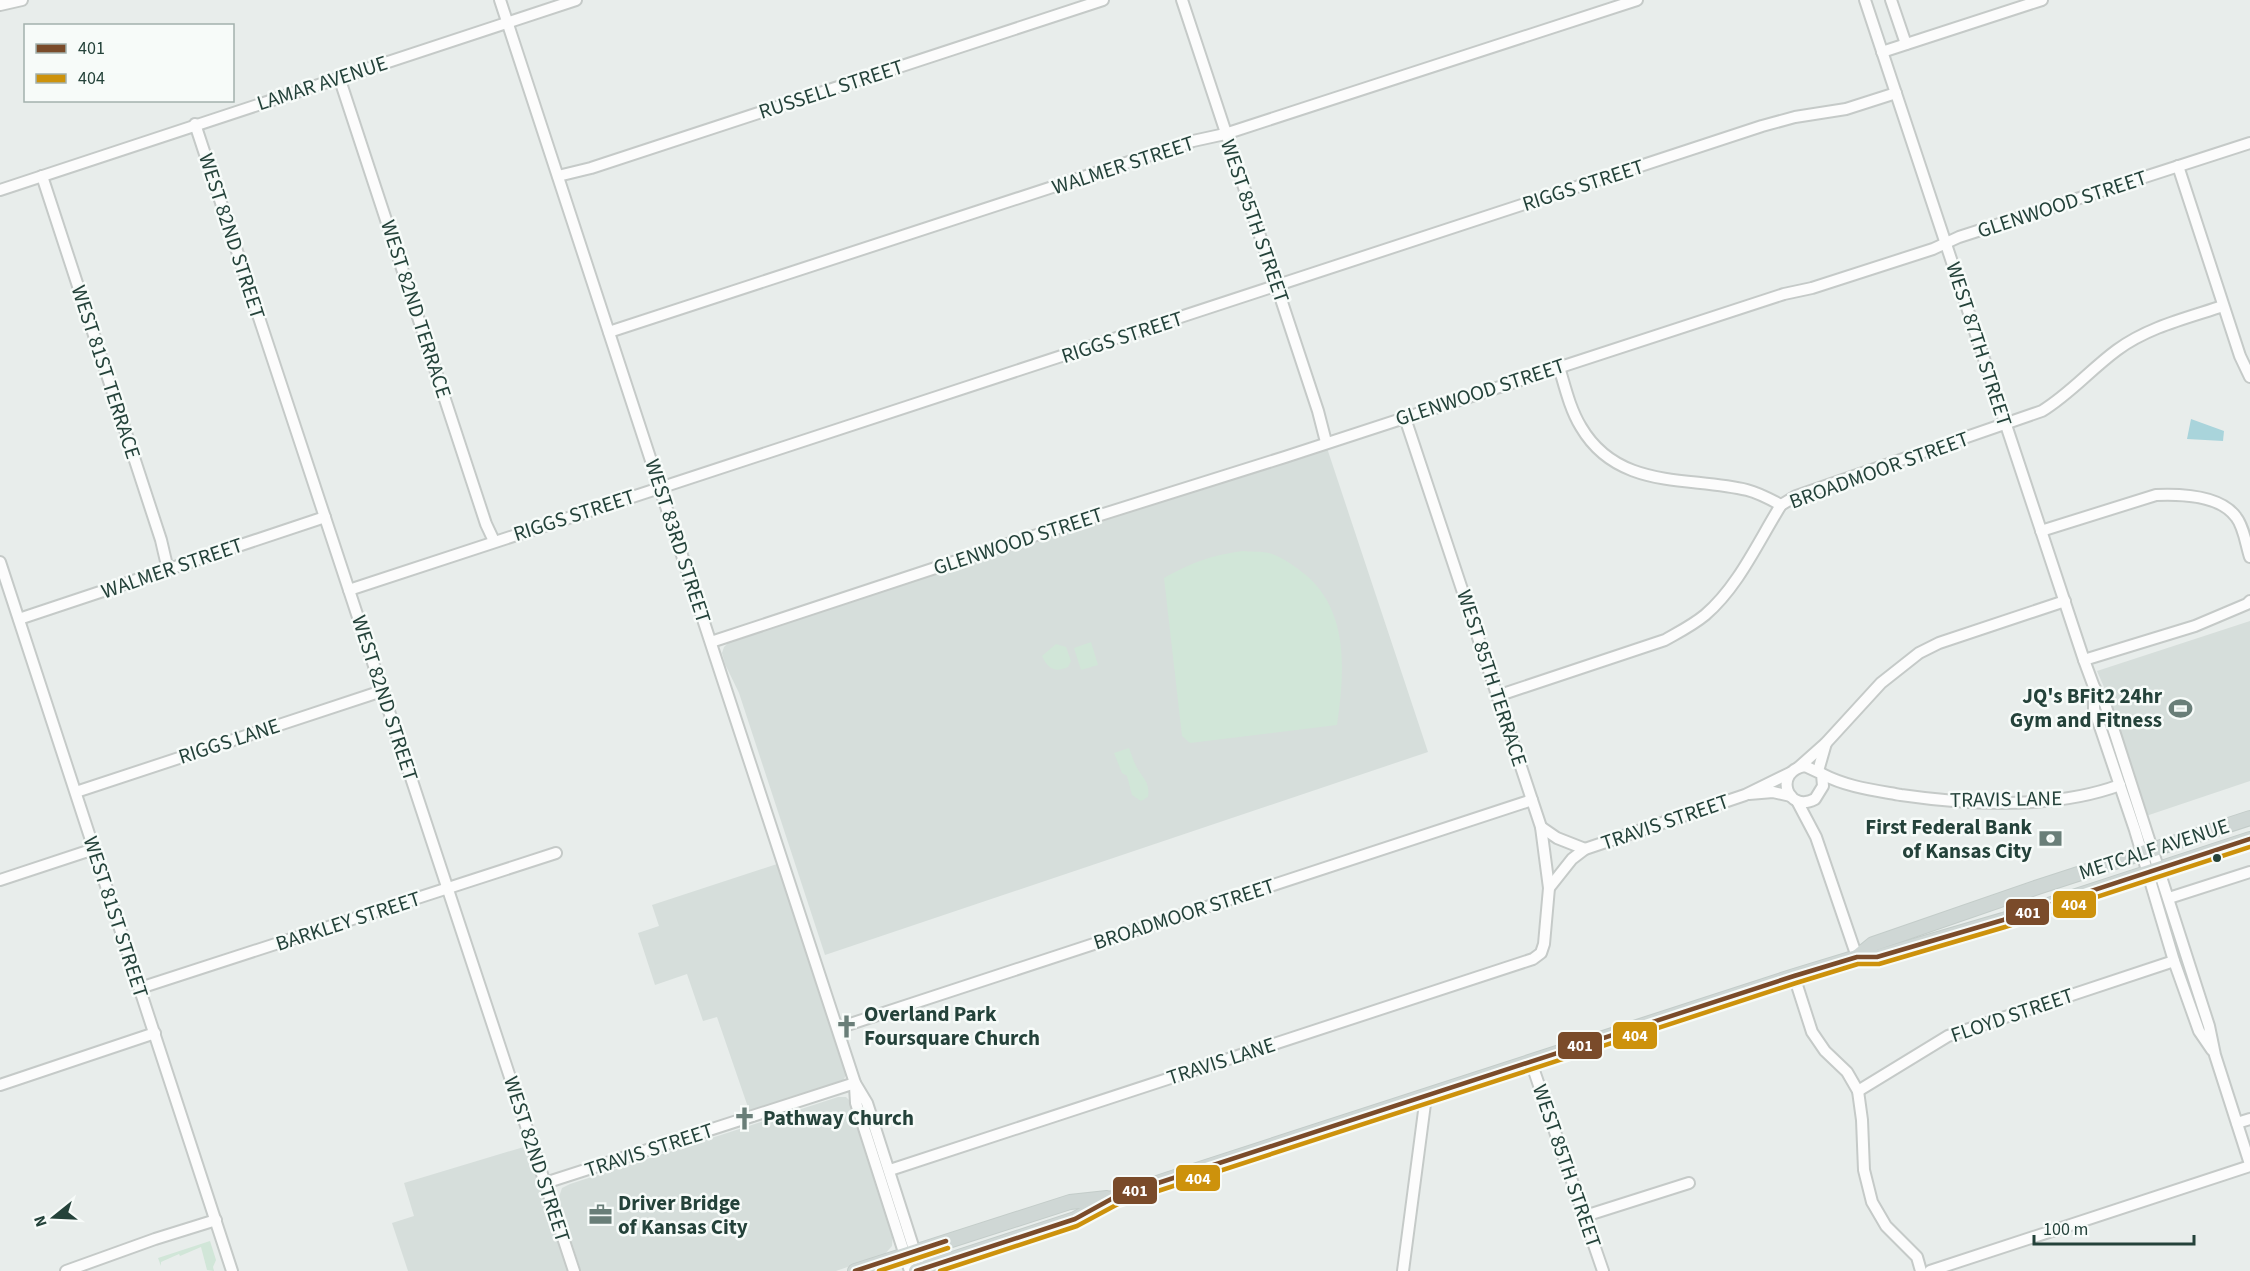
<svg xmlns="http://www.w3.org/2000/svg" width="2250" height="1271" viewBox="0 0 2250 1271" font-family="'Source Sans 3',sans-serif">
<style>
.built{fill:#d6dedb}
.green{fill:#d1e6d8}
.water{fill:#a9d4db}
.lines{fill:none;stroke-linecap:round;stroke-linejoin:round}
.minor-casing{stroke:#c5cac8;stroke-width:14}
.major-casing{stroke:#c3ccc9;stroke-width:16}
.minor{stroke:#fcfcfc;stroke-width:10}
.major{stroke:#cfd7d5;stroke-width:14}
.bus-1-casing{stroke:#f7fbf9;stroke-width:9}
.bus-2-casing{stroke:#f7fbf9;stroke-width:9}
.bus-1{stroke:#7a4b2a;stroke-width:4.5}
.bus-2{stroke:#cd920c;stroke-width:4.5}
.bus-dot{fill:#24423a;stroke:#f7fbf9;stroke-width:2}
.labels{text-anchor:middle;stroke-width:5;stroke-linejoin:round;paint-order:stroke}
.street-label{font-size:21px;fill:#24423a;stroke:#f7fbf9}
.poi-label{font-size:21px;font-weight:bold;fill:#24423a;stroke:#f7fbf9;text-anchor:start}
.line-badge{stroke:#f7fbf9;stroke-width:2}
.badge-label{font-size:16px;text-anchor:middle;font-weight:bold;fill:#fff}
</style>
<rect width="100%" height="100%" fill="#e8edeb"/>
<!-- built -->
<g class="built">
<polygon points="1327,448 1428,752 825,955 739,693 725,664 722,653 724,647 730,641"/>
<polygon points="2250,621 2250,781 2146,816 2111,703 2097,671"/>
<polygon points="777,864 846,1075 842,1083 750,1113 717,1017 703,1021 687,974 655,985 638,933 659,926 652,905"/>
<polygon points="838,1097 846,1097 851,1102 893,1231 892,1246 885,1254 836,1271 581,1271 558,1200 562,1188 570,1184"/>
<polygon points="527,1146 569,1271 408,1271 392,1223 414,1216 404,1183"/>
</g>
<!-- green -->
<g class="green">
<path d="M1242,551C1250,552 1261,551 1269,553C1279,556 1290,563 1298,569C1350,605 1345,670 1337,725L1190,743L1182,736L1164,578C1193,562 1209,556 1242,551Z"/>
<polygon points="1091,642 1098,665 1081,670 1074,648"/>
<path d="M1056,644L1066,647L1071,661L1068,667C1055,673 1048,669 1042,656Z"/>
<path d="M1129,748C1132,755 1134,764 1139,771C1145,780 1150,785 1148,797L1141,801L1132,795L1127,776L1122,773L1114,753Z"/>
<polygon points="210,1241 216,1260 213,1267 214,1271 207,1270 201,1247 180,1256 179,1254 161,1262 161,1266 158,1258"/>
</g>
<!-- water -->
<polygon class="water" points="2191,419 2224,431 2223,441 2187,439"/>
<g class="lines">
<defs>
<g id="minor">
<polyline points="500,0 855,1083 867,1103 921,1271"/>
<polyline points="1182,0 1318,411 1326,442"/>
<polyline points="1865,0 2084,660 2094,687 2105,704 2116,737 2209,1026 2215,1055 2250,1164"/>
<polyline points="1891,0 1906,44"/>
<polyline points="0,5 22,0"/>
<polyline points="1882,52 2042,0"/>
<polyline points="339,77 486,524 494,541"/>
<polyline points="195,124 574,1271"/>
<polyline points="2178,166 2240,356 2250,377"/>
<polyline points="42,176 161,540 168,570"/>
<polyline points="558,176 591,168 1103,0"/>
<polyline points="0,190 576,0"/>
<polyline points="609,332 1193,141 1225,134 1637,0"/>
<path d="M1559,367C1565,387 1570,409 1581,427C1618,490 1687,476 1747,490C1759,493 1770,499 1781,505"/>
<path d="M2041,531L2156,495C2180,494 2220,495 2236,517C2244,527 2246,545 2250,557"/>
<polyline points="0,562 232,1271"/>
<polyline points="349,590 1762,126 1795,117 1846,109 1896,93"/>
<polyline points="19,619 325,517"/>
<polyline points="711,642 1008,544 1285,457 1784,294 1812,288 1933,249 1959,237 2250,143"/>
<polyline points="2084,660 2195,626 2247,604 2250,601"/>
<polyline points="2094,687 2094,709 2135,830 2174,961 2199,1031 2212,1050"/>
<path d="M1497,696L1665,640C1679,632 1693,625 1705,615C1738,587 1758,542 1781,505L1796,496L2042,411C2070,394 2091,369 2117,350C2148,327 2187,318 2223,306"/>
<path d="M1805,766L1822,774L1823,786L1815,799C1787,814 1773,771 1805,766Z"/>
<polyline points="1799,767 1826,743 1881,683 1919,653 1939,643 2065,601"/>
<polyline points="1818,771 1826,743"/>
<path d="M1822,774C1847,787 1873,790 1901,795C1970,805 2055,809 2120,785"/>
<polyline points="76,792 382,691"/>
<polyline points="1749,794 1773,792 1791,796"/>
<polyline points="1797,801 1816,837 1857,957"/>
<polyline points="1541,827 1557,838 1585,849"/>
<polyline points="0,880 94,849"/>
<polyline points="1549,888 1572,859 1585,849 1745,795 1790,773"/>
<polyline points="2169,898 2250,872"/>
<polyline points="1794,976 1812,1032 1825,1051 1847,1072 1858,1091 1862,1120 1864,1170 1872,1202 1886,1226 1917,1257 1921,1271"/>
<polyline points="140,988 556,853"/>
<polyline points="838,1028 1532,800"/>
<polyline points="1531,1062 1603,1271"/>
<polyline points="0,1085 155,1033"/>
<polyline points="855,1086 856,1103 910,1271"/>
<polyline points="1858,1091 1948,1036 2174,961"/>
<polyline points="2237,1123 2250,1119"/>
<polyline points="890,1170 1533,959 1541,953 1544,944 1549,888 1541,827 1405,418"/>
<polyline points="545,1183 855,1083"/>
<polyline points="1585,1216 1689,1183"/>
<polyline points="66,1271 155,1239 216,1220"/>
<polyline points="1403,1271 1426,1096"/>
<polyline points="1930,1271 2250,1166"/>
</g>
<g id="major">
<polyline points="1857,957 1873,944 2038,887 2250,818"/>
<polyline points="855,1271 1070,1202 1107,1198"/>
<polyline points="916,1271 1075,1219 1115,1197 1169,1179 1794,976 1857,957 1877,957 2003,920 2250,839"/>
</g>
</defs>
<!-- minor casing -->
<use href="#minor" class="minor-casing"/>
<!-- major casing -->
<use href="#major" class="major-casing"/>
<!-- minor -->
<use href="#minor" class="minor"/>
<!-- major -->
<use href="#major" class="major"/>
<defs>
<g id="bus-1">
<polyline points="855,1271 946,1241"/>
<polyline points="916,1271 1075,1219 1115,1197 1794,976 1857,957 1877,957 2003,920 2250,839"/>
</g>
<g id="bus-2">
<polyline points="879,1271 948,1248"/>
<polyline points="940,1271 1077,1226 1118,1204 1796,983 1858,964 1879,964 2005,927 2250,847"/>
</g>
</defs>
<!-- bus-1 casing -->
<use href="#bus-1" class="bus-1-casing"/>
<!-- bus-2 casing -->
<use href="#bus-2" class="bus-2-casing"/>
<!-- bus-1 -->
<use href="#bus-1" class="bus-1"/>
<!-- bus-2 -->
<use href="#bus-2" class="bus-2"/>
</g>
<!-- icons -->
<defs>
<symbol id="stadium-bare" viewBox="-9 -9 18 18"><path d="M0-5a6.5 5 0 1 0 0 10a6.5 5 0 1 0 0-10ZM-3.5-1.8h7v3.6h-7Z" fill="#697e78" stroke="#f7fbf9" stroke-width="2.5" paint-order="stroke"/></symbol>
<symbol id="bank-bare" viewBox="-9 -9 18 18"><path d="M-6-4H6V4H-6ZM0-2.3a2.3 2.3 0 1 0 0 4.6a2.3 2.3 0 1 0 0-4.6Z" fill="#697e78" stroke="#f7fbf9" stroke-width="2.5" paint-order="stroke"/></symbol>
<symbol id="church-bare" viewBox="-9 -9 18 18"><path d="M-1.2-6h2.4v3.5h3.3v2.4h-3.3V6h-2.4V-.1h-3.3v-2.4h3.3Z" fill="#697e78" stroke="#f7fbf9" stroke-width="2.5" paint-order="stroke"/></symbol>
<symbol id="office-bare" viewBox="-9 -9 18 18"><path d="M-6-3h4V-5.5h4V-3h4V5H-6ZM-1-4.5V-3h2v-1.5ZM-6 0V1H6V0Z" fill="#697e78" stroke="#f7fbf9" stroke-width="2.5" paint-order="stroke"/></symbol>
</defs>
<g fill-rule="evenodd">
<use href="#stadium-bare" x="2164" y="692" width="33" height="33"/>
<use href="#bank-bare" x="2034" y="822" width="33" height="33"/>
<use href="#church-bare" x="830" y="1010" width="33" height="33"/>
<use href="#church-bare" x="728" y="1102" width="33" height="33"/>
<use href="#office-bare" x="584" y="1198" width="33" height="33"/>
</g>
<!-- markers -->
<circle class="bus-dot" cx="2217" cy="858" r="5"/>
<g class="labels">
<!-- street labels -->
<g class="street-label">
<text transform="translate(322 83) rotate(-18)" y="7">LAMAR AVENUE</text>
<text transform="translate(831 89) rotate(-18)" y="7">RUSSELL STREET</text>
<text transform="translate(1123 165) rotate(-18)" y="7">WALMER STREET</text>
<text transform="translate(1583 185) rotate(-18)" y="7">RIGGS STREET</text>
<text transform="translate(2062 204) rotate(-18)" y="7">GLENWOOD STREET</text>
<text transform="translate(1255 221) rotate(71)" y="7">WEST 85TH STREET</text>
<text transform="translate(232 236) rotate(72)" y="7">WEST 82ND STREET</text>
<text transform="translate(416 309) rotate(72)" y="7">WEST 82ND TERRACE</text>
<text transform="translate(1122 337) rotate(-18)" y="7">RIGGS STREET</text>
<text transform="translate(1979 344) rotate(72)" y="7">WEST 87TH STREET</text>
<text transform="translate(106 372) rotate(72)" y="7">WEST 81ST TERRACE</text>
<text transform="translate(1480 392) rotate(-18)" y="7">GLENWOOD STREET</text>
<text transform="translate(1879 470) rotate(-20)" y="7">BROADMOOR STREET</text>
<text transform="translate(574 515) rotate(-18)" y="7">RIGGS STREET</text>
<text transform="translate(678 541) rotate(72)" y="7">WEST 83RD STREET</text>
<text transform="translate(1018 541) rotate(-18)" y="7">GLENWOOD STREET</text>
<text transform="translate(172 568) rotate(-19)" y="7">WALMER STREET</text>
<text transform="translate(1492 678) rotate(72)" y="7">WEST 85TH TERRACE</text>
<text transform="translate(385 698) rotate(72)" y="7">WEST 82ND STREET</text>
<text transform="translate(229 741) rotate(-18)" y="7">RIGGS LANE</text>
<text transform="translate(2006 799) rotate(-1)" y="7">TRAVIS LANE</text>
<text transform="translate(1665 822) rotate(-19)" y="7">TRAVIS STREET</text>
<text transform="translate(2154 849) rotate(-18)" y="7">METCALF AVENUE</text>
<text transform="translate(1184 914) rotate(-18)" y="7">BROADMOOR STREET</text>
<text transform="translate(116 917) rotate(72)" y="7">WEST 81ST STREET</text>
<text transform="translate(348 921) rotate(-18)" y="7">BARKLEY STREET</text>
<text transform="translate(2012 1015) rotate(-19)" y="7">FLOYD STREET</text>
<text transform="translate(1221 1061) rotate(-18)" y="7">TRAVIS LANE</text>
<text transform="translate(649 1150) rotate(-18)" y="7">TRAVIS STREET</text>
<text transform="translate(537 1159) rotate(72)" y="7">WEST 82ND STREET</text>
<text transform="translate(1567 1166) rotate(71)" y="7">WEST 85TH STREET</text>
</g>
<!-- poi labels -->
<g class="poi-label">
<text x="2162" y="703" text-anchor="end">JQ's BFit2 24hr<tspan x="2162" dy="24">Gym and Fitness</tspan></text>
<text x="2032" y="834" text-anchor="end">First Federal Bank<tspan x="2032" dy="24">of Kansas City</tspan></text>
<text x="864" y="1021">Overland Park<tspan x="864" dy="24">Foursquare Church</tspan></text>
<text x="763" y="1125">Pathway Church</text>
<text x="618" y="1210">Driver Bridge<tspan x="618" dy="24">of Kansas City</tspan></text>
</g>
</g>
<g class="line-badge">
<rect x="2052" y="890" width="45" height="29" rx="6" fill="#cd920c"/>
<rect x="2005" y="898" width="45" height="28" rx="6" fill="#7a4b2a"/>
<rect x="1612" y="1021" width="46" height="29" rx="6" fill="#cd920c"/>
<rect x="1557" y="1031" width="46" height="29" rx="6" fill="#7a4b2a"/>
<rect x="1175" y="1164" width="46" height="28" rx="6" fill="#cd920c"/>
<rect x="1112" y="1176" width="46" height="29" rx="6" fill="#7a4b2a"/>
</g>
<g class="badge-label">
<text x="2074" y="910">404</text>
<text x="2028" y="918">401</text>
<text x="1635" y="1041">404</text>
<text x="1580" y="1051">401</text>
<text x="1198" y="1184">404</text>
<text x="1135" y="1196">401</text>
</g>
<!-- legend -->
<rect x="24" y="24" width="210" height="78" fill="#f7fbf9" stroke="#a3b1ad" stroke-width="1.5"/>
<rect x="36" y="44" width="30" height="9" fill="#7a4b2a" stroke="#a3b1ad" stroke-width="1.5"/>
<text x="78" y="54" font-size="18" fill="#24423a">401</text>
<rect x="36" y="74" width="30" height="9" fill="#cd920c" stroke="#a3b1ad" stroke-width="1.5"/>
<text x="78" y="84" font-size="18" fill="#24423a">404</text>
<!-- north arrow -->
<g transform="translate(54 1217) rotate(252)" stroke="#f7fbf9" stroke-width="4.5" paint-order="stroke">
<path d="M0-4.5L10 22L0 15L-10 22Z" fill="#24423a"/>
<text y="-9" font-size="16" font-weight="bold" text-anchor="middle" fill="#24423a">N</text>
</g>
<!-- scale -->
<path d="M2034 1235v9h160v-9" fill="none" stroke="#24423a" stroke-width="3"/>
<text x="2043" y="1235" font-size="18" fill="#24423a" stroke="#f7fbf9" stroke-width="4.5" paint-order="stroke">100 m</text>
</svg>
